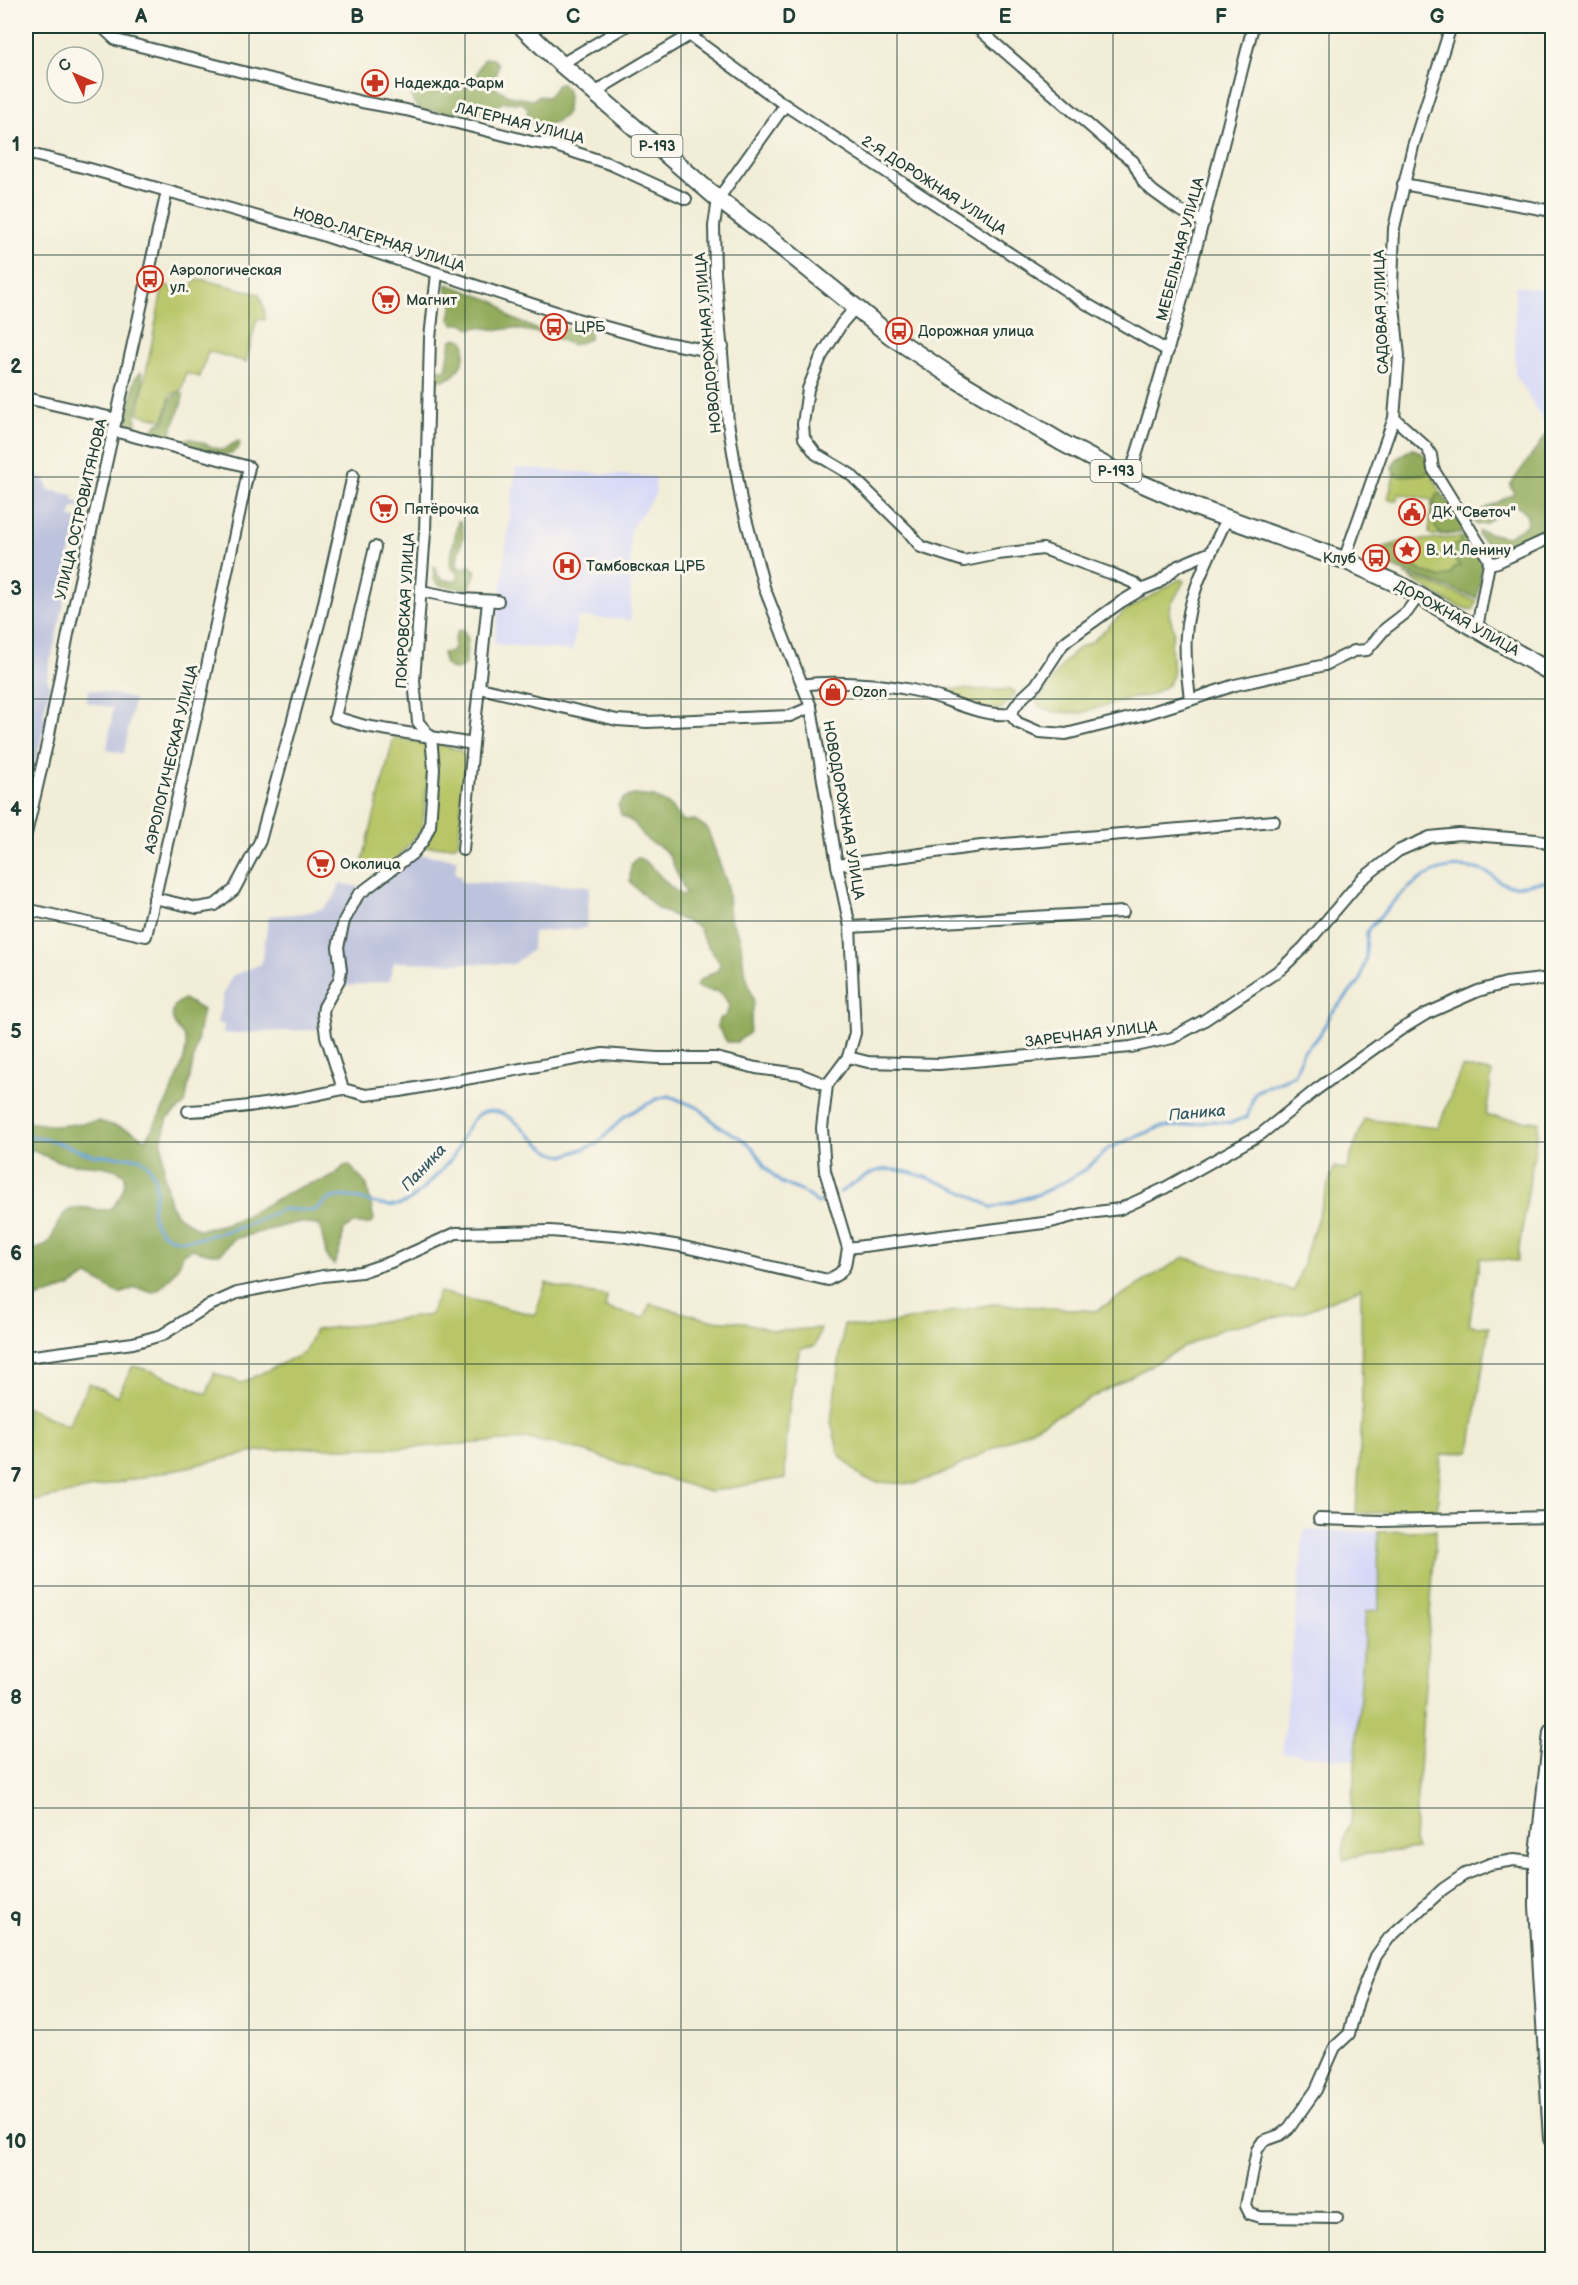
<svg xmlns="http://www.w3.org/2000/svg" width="1578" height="2285" viewBox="0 0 1578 2285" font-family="'Balsamiq Sans',sans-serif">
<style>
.built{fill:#d6d8f8}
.industrial{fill:#bec3dd}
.green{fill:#b8c668;stroke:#6c824e;stroke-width:1.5}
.forest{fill:#92ab5c;stroke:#587448;stroke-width:1.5}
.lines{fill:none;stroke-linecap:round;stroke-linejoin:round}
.stream{stroke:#66a2d6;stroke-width:3}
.minor-casing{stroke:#3f574c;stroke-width:14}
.primary-casing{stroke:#3f574c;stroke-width:20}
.minor{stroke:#fff;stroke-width:10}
.primary{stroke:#fff;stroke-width:16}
.grid{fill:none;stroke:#1f3d34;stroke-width:1.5;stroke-opacity:0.55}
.labels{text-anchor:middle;stroke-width:6;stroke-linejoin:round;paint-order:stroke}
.shield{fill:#fbf7ec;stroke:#61756b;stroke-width:1.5}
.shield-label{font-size:14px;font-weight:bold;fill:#1f3d34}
.poi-label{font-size:15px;fill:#1f3d34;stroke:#fbf7ec;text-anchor:start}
.street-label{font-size:15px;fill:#1f3d34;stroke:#fbf7ec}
.water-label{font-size:16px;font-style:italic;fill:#345b65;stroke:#fbf7ec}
.neatline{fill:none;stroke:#1f3d34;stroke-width:2}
.grid-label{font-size:20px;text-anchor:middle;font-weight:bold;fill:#1f3d34}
</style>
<rect width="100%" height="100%" fill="#fbf7ec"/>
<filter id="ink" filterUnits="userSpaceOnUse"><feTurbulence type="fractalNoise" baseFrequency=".0167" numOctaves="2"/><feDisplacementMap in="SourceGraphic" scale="12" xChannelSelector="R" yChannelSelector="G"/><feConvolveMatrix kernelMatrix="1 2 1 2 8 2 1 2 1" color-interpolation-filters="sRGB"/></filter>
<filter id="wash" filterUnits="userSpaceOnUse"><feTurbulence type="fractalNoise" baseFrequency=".008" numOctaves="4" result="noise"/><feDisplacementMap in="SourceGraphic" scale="24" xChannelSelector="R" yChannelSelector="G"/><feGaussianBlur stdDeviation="1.35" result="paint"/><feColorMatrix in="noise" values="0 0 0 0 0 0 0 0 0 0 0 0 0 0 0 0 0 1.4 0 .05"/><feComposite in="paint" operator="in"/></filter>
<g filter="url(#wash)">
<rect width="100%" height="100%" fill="#f2edd7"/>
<!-- built -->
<g class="built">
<polygon points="1515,286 1552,290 1552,434 1515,374"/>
<polygon points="516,468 656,477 655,495 630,530 631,620 577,617 573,651 494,644"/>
<polygon points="1304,1530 1378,1532 1379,1611 1366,1611 1355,1760 1282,1753"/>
</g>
<!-- industrial -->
<g class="industrial">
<polygon points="33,476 44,478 49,490 74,495 73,500 83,504 82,509 73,507 70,517 79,520 67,565 72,569 50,663 47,678 50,685 43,715 46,719 35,764 26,762 26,477"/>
<polygon points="89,689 134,699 124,754 107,750 113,708 86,702"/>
<polygon points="415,854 457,859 455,874 461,875 462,882 590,886 586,928 533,932 532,950 514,964 394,962 389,981 346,986 329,1004 328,1029 223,1034 224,1025 217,1023 224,992 232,976 261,964 269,916 305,913 322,909 334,898 340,883 370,889"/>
</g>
<!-- green -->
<g class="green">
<polygon points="200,279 259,294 264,308 265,320 257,319 246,362 208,351 200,377 186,373 182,389 170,395 164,420 138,414 163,285 183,290"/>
<path d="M1413,449L1422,453L1441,493L1465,531L1461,534L1432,535L1429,533L1432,500L1399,494L1396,501L1388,499L1395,472L1392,469C1394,459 1403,453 1413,449Z"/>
<path d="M1467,537L1480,553L1446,587C1420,577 1394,570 1373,553L1374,550L1404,541Z"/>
<path d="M1404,574L1477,601L1473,610C1449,607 1425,586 1404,574Z"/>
<polygon points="1180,579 1184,581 1171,605 1169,614 1174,631 1171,644 1173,676 1168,685 1151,695 1123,700 1081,713 1056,712 1039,707 1037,702 1063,664 1078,648 1093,641 1125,611"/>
<polygon points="942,689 1012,690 1015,692 1014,696 1000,710 986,709 938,692"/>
<polygon points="394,737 425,744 428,772 422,829 389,868 384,869 362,864"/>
<polygon points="437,744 460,750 465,757 459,840 455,846 424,847"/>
<polygon points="1462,1067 1492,1072 1486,1116 1539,1122 1517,1261 1480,1258 1469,1325 1489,1327 1470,1451 1441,1455 1437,1512 1356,1513 1362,1418 1361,1288 1303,1312 1224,1328 1190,1344 1086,1401 943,1474 913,1484 877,1482 862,1478 839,1454 831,1422 844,1324 866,1328 993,1304 1096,1311 1184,1257 1294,1291 1334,1167 1346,1170 1364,1119 1438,1128"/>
<path d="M546,1283L569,1290L607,1296L605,1308L644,1318L650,1304L710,1320L743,1322L774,1331L821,1328L815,1346L800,1349C789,1391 786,1434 785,1478L709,1492L574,1448L529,1439L406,1448H302L259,1451L26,1503V1407L68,1426L89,1383L117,1396L133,1366L152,1371L207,1394L214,1373L241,1383L304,1353L315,1330L430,1315L439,1292L535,1315Z"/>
<polygon points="1436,1530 1414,1841 1417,1849 1359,1855 1343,1860 1344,1836 1351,1822 1366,1611 1379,1610 1378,1532"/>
</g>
<!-- forest -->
<g class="forest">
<path d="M486,58L493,59L498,64L495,79L496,88L509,96L533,100L538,96L548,97L557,85L562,83L568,93L567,113C557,124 538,130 526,121L528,108L522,103L503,102L489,112L484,113L425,111L415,105L411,96C419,85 454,96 469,85C479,78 477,65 486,58Z"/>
<polygon points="447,284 494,301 502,307 509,317 538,330 558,332 577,325 590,331 590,339 573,345 545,334 512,328 499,330 478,327 471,329 465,324 453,324 450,319 453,302 446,289"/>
<path d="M455,338L463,340C471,354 455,388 434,378V373L438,370H446L451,341Z"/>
<path d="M141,372C148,390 129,412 138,430L151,431L158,423L165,421L170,399L179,392L183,393C185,401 172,425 170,438L183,442L188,438C200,440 210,448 223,450L238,441L240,442L239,447L232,453L224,455L129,428L126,426L135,378Z"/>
<path d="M1552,427V530L1496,558L1493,557L1486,543L1478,535L1479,531L1507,537L1527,525C1529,513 1522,508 1511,504L1485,524L1477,525L1470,519L1474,514L1514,494L1510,485Z"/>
<path d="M1413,449C1424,453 1428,458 1431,469L1426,474L1398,476L1392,469C1394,459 1403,453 1413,449Z"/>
<path d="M1441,493L1466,527L1461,534H1441C1429,526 1432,507 1436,495Z"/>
<path d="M458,521H460C469,540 456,547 457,565L460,569L470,566L476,571L469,590L439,585L434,580L433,567H436L438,576L444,580L454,581L458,579V574L451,567L450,562Z"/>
<path d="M1467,537C1487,563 1483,566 1477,598L1392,567L1384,558L1373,553L1374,550C1393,544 1395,545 1410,557V564L1421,571L1442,578L1444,575H1449L1455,567L1460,566L1452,557L1449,549L1453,545L1460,543L1461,538Z"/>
<path d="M463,630L468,639L465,664L460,669L455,670L445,665L442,653L452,652C456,644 453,638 458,631Z"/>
<path d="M634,795L654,797L668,804L681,819L685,821L695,820L707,828L727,884L730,919L740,937L744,968L754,1002L749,1033L737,1042H727L717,1026L719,1019L726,1016L729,1007C720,981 711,997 696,986L700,980L718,970L720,963L703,939L699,927L658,909L632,884L630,880L631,865L637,858C651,859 665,887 682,895L686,894L669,855L662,848L648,841L634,823L621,815L618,805L624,798Z"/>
<path d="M184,999L203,1010L185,1104L168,1118L162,1138L164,1175L170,1204L177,1215L198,1229C241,1226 266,1201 303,1186C323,1178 326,1185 344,1166L349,1165L367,1185L374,1220L370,1224H353L344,1230L340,1249L334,1265L327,1258L320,1226L300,1222L283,1226L234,1239L220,1254H211L191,1249L183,1254C181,1266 165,1286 154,1292L135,1288L120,1294C108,1290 100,1279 87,1276L70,1287L26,1301V1250C63,1249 48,1221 71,1209C84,1203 104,1216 113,1206C120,1199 126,1186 125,1176C113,1162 78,1167 61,1162C50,1159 38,1152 26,1148V1122L58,1126L99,1121L132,1131L146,1140C158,1119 184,1071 186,1047C187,1029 165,1028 175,1005Z"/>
</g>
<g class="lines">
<!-- stream -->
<g class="stream">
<path d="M26,1135L53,1141L92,1155L140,1158L149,1166L155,1178L156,1191L152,1210L154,1222L161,1232L170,1238L182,1240L200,1238L245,1226L283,1209L313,1211C321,1207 326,1199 335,1197C362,1192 390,1219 414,1197C427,1186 441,1171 452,1158C464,1142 466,1112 491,1111C518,1111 537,1153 564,1156L597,1144L625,1116L657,1099L669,1096L699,1108L717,1125L744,1140L753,1148L766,1168L780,1182L803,1192L818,1203L824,1200"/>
<path d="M840,1192C852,1185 864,1175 877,1171C903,1163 970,1193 992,1208L1039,1194L1066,1181L1086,1169L1109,1148L1160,1127L1183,1126L1212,1121L1230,1123L1247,1117L1254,1095L1257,1091L1295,1075L1303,1052L1319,1036L1331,1014L1360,981L1366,957L1367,932L1370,927C1403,893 1430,855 1483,871C1492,874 1498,882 1507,885C1522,889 1537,879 1552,882"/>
</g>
</g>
</g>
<g filter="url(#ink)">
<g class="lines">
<defs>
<g id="minor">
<polyline points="101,26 116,40 362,102 406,110 532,142 553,145 610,164 686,199"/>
<polyline points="975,26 1114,147 1133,161 1144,183 1154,192 1179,210 1204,222"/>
<polyline points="689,35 785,105 1085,303 1168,351"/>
<polyline points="561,64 626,26"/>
<polyline points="595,94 606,85 705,26"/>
<polyline points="26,153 90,169 322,235 577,319 657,341 710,351 723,347"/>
<polyline points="1403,184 1552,211"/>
<polyline points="437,273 430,338 425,532 414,681 418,722 431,737 434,769 430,826 423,841 412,854 358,895 344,921 338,947 341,970 339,980 324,1007 323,1013 326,1036 343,1089 366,1095 400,1091 603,1054 657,1058 716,1058 756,1068 799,1074 827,1085"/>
<polyline points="855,308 842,323 821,357 808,389 803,424 804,438 816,454 850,474 907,530 921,547 964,561 998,554 1043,549 1115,575 1134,583 1141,590"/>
<polyline points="26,398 117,419"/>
<polyline points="1394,418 1426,447 1431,455 1433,469 1488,558 1489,564 1477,628"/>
<path d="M1129,478C1177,329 1215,177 1253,26"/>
<polyline points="375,547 335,717 365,726 473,744 463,850"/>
<polyline points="1344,560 1394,418 1399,356 1392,286 1394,228 1413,146 1451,26"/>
<polyline points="1489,564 1498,562 1552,537"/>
<polyline points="421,591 462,599 498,601"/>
<path d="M802,685C832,680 882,684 912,690C945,696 976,717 1010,714L1018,723L1039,732L1066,734L1142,715L1190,700C1188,679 1184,657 1186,635C1188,594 1210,555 1227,518"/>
<polyline points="480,688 617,720 647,722 790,716 811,707"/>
<polyline points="1190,700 1235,685 1325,665 1354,651 1367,650 1385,629 1407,612 1419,595"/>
<polyline points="1010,714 1020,700 1036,685 1063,644 1069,639 1121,602 1141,590 1158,583 1178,566 1211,552"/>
<polyline points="473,744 488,601"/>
<polyline points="26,834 48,740 68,634 167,191"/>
<polyline points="837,865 981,846 1274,821"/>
<polyline points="154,898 197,908 215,905 234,890 260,841 320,620 353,475"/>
<polyline points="26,909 146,936 201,695 249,467 114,431"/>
<polyline points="850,927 1123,912"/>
<polyline points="848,1057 868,1062 939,1064 1131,1047 1172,1038 1203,1021 1281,969 1304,947 1361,880 1398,851 1430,837 1459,834 1537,840 1552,845"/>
<path d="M188,1111C241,1109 291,1101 343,1089"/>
<polyline points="848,1248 1051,1222 1081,1214 1120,1209 1163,1189 1261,1134 1317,1089 1400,1030 1426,1014 1478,991 1506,983 1552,978"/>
<polyline points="26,1357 133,1343 162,1335 208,1306 237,1293 323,1276 361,1272 391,1262 456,1233 550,1231 627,1237 680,1246 828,1280 840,1273 845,1266 848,1248 825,1171 822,1128 827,1085 848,1057 855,1033 850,927 837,865 811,707 764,587 741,500 728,422 715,273 714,226 718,199 785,105"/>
<polyline points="1319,1519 1382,1521 1552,1517"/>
<polyline points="1337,2218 1260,2217 1250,2214 1246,2206 1257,2150 1263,2141 1280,2135 1289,2128 1316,2090 1335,2047 1349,2034 1358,2001 1376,1956 1389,1938 1443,1889 1465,1874 1490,1864 1514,1860 1538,1863"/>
</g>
<g id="primary">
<polyline points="521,26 561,64 718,199 785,250 891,336 954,378 1061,442 1129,478 1198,508 1344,560 1404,587 1552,673"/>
<polyline points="1552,1732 1538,1863 1538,1906 1552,2139"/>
</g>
</defs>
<!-- minor casing -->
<use href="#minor" class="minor-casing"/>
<!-- primary casing -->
<use href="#primary" class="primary-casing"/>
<!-- minor -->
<use href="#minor" class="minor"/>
<!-- primary -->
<use href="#primary" class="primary"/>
</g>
</g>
<!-- grid -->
<path class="grid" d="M249,26V2260M465,26V2260M681,26V2260M897,26V2260M1113,26V2260M1329,26V2260M26,255H1552M26,477H1552M26,699H1552M26,921H1552M26,1142H1552M26,1364H1552M26,1586H1552M26,1808H1552M26,2030H1552"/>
<!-- icons -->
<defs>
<symbol id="pharmacy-ring" viewBox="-11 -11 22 22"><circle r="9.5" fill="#fbf7ec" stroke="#c8321e" stroke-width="1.5"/><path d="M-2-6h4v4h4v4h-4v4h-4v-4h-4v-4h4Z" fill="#c8321e"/></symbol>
<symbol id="bus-ring" viewBox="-11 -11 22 22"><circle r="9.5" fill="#fbf7ec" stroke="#c8321e" stroke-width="1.5"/><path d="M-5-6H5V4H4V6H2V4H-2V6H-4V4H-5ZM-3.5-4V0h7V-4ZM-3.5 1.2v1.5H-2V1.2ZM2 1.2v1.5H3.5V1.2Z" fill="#c8321e"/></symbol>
<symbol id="supermarket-ring" viewBox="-11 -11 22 22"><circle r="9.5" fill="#fbf7ec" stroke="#c8321e" stroke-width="1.5"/><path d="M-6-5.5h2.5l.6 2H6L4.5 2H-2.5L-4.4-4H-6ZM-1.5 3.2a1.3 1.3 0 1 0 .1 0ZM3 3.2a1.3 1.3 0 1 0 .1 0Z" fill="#c8321e"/></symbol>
<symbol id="civic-ring" viewBox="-11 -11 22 22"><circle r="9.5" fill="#fbf7ec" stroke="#c8321e" stroke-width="1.5"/><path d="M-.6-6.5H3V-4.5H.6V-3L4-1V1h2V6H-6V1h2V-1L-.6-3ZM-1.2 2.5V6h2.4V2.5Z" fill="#c8321e"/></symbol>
<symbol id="sight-ring" viewBox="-11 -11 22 22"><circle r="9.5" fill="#fbf7ec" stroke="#c8321e" stroke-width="1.5"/><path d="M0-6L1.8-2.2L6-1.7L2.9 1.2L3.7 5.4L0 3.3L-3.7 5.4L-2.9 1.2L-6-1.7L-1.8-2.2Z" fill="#c8321e"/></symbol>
<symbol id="hospital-ring" viewBox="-11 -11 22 22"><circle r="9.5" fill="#fbf7ec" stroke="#c8321e" stroke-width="1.5"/><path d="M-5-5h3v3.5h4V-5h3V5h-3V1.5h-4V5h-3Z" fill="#c8321e"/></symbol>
<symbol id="shop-ring" viewBox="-11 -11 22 22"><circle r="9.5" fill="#fbf7ec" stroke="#c8321e" stroke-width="1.5"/><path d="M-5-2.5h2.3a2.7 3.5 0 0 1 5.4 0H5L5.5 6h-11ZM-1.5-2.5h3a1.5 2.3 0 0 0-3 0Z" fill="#c8321e"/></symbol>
</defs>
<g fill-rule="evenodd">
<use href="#pharmacy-ring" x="360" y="68" width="30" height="30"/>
<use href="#bus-ring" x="135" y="264" width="30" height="30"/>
<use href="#supermarket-ring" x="371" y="285" width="30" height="30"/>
<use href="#bus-ring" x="539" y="312" width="30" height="30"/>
<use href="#bus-ring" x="884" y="316" width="30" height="30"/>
<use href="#supermarket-ring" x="369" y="494" width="30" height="30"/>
<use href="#civic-ring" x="1397" y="497" width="30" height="30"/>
<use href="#sight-ring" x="1392" y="535" width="30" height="30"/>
<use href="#bus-ring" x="1361" y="543" width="30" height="30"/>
<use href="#hospital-ring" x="552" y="551" width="30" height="30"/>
<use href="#shop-ring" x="818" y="677" width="30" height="30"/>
<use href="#supermarket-ring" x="306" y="849" width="30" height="30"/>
</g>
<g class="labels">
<!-- shield labels -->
<g class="shield">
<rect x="631.5" y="135" width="51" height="22" rx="4.5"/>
<rect x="1090.5" y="460" width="51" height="22" rx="4.5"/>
</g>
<g class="shield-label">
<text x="657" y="151">Р-193</text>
<text x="1116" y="476">Р-193</text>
</g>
<!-- poi labels -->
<g class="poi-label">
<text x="394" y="88">Надежда-Фарм</text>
<text x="170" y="275">Аэрологическая<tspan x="170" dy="17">ул.</tspan></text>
<text x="406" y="305">Магнит</text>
<text x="574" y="332">ЦРБ</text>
<text x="918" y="336">Дорожная улица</text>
<text x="404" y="514">Пятёрочка</text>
<text x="1432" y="517">ДК "Светоч"</text>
<text x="1426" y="555">В. И. Ленину</text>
<text x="1356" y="563" text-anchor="end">Клуб</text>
<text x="586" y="571">Тамбовская ЦРБ</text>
<text x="852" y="697">Ozon</text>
<text x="340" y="869">Околица</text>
</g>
<!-- street labels -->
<g class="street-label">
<text transform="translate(520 123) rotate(14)" y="5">ЛАГЕРНАЯ УЛИЦА</text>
<text transform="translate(934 185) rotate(33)" y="5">2-Я ДОРОЖНАЯ УЛИЦА</text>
<text transform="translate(379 239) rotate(18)" y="5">НОВО-ЛАГЕРНАЯ УЛИЦА</text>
<text transform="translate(1180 249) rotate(-75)" y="5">МЕБЕЛЬНАЯ УЛИЦА</text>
<text transform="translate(1381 312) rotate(-92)" y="5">САДОВАЯ УЛИЦА</text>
<text transform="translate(708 343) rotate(-95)" y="5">НОВОДОРОЖНАЯ УЛИЦА</text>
<text transform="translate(81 509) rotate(-77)" y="5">УЛИЦА ОСТРОВИТЯНОВА</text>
<text transform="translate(405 611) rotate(-87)" y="5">ПОКРОВСКАЯ УЛИЦА</text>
<text transform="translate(1457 618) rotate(29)" y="5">ДОРОЖНАЯ УЛИЦА</text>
<text transform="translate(171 759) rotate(-77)" y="5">АЭРОЛОГИЧЕСКАЯ УЛИЦА</text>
<text transform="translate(844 810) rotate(80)" y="5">НОВОДОРОЖНАЯ УЛИЦА</text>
<text transform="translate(1091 1034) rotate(-7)" y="5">ЗАРЕЧНАЯ УЛИЦА</text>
</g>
<!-- water labels -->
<g class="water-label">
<text transform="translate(1197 1112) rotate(-5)" y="6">Паника</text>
<text transform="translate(423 1167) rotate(-47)" y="6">Паника</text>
</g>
</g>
<!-- margin -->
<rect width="1578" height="2285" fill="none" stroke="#fbf7ec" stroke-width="66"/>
<!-- north arrow -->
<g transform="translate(75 75) rotate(314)"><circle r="28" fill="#fbf7ec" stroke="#a3ada2" stroke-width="1.5"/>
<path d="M0-4.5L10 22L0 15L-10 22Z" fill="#c8321e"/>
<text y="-9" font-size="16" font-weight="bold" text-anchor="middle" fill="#1f3d34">С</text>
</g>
<rect x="33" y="33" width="1512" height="2219" class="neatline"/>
<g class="grid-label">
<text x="141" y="23">A</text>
<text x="357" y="23">B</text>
<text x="573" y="23">C</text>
<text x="789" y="23">D</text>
<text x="1005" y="23">E</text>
<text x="1221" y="23">F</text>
<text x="1437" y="23">G</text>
<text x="16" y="151">1</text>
<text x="16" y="373">2</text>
<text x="16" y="595">3</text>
<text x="16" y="816">4</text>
<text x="16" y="1038">5</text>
<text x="16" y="1260">6</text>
<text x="16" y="1482">7</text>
<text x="16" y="1704">8</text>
<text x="16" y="1926">9</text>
<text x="16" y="2148">10</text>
</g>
</svg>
